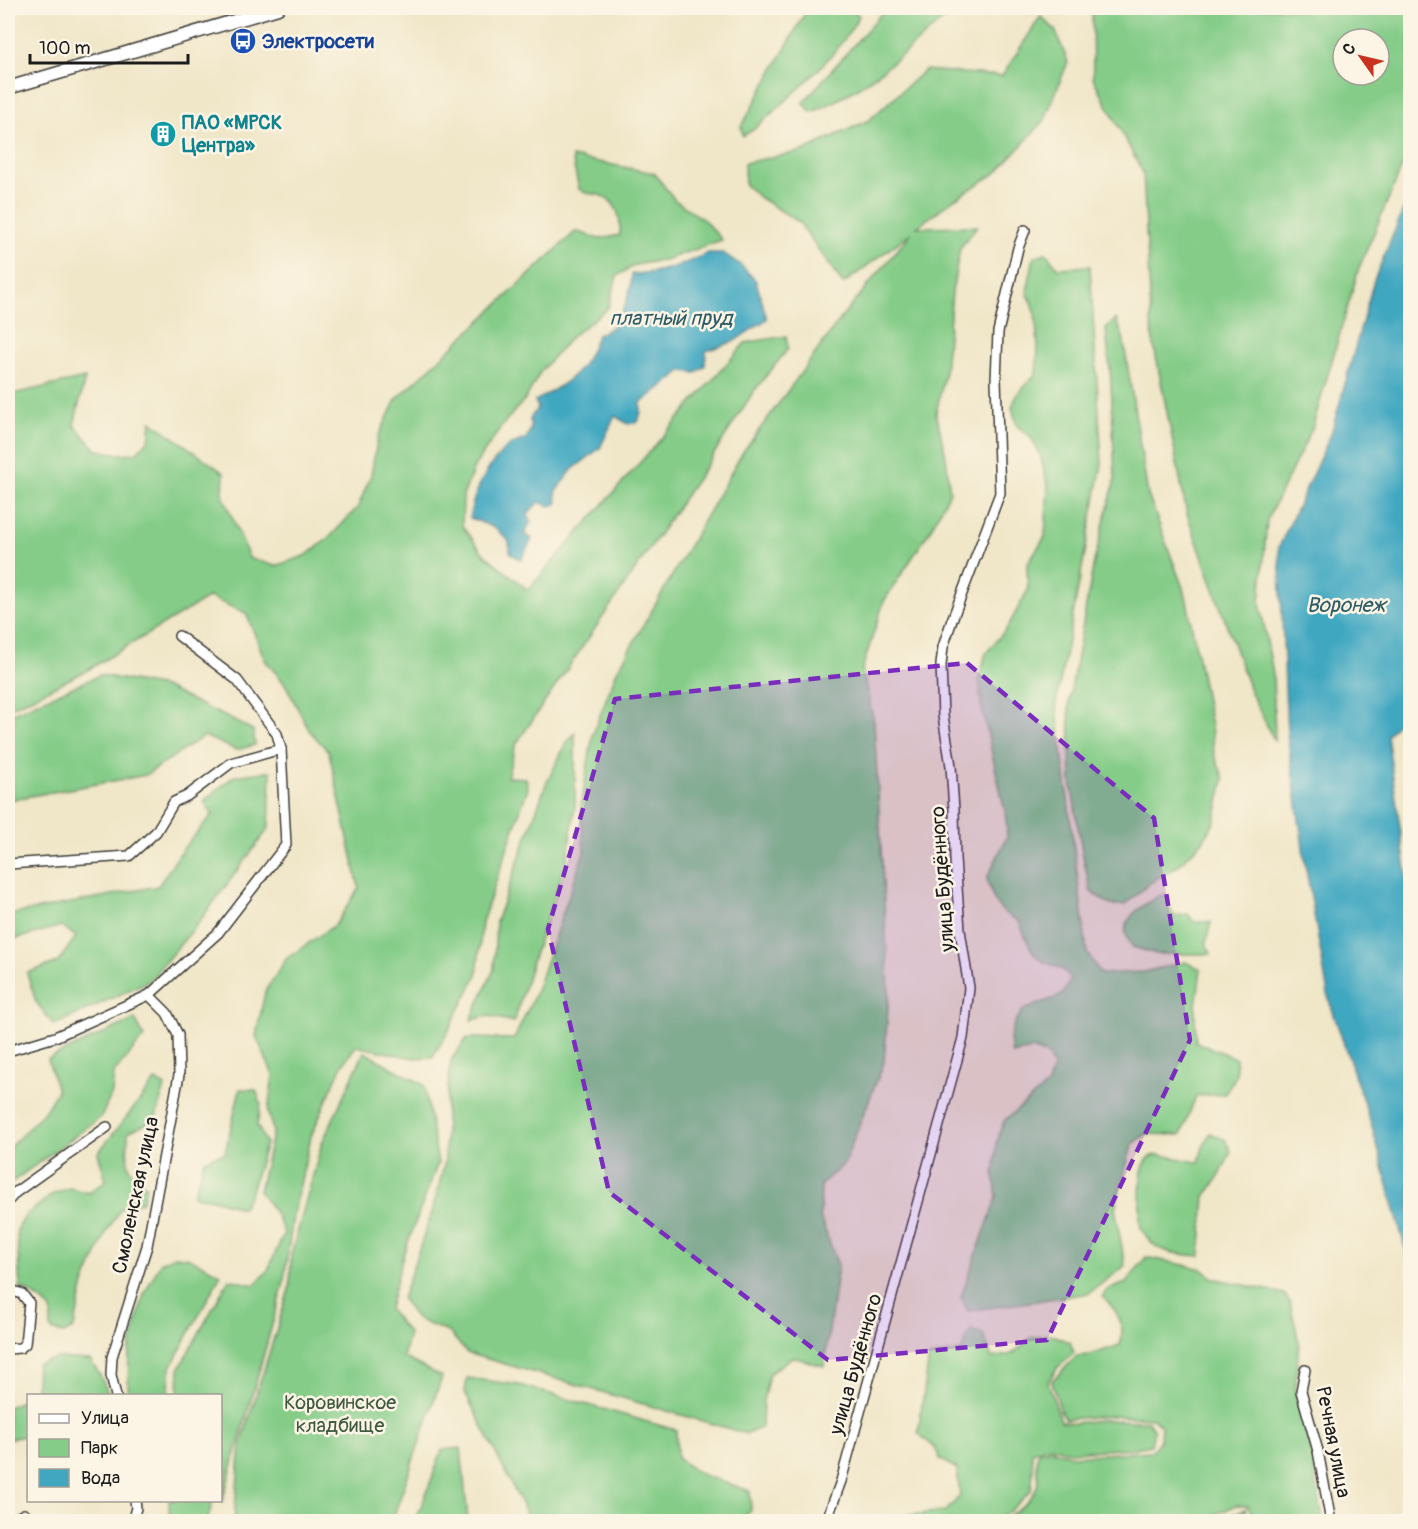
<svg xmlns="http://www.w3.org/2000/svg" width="1418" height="1529" viewBox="0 0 1418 1529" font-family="Pangolin,sans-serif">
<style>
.green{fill:#84cc88;stroke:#507452;stroke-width:1.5;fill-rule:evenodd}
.water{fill:#41a7c1;stroke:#2e626e;stroke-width:1.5}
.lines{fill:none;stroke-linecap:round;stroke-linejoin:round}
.minor-casing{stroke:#3c3a36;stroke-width:12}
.secondary-casing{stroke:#3c3a36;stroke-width:15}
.minor{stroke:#fff;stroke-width:9}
.secondary{stroke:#fff;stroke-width:12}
.marked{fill:#7b2cbf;fill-opacity:0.2;stroke:#7b2cbf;stroke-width:4.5;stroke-dasharray:12 8;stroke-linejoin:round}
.labels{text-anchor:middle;stroke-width:5;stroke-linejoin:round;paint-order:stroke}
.transit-label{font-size:20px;font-weight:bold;fill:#164399;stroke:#fcf5e5;text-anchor:start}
.culture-label{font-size:20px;font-weight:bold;fill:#0d838f;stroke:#fcf5e5;text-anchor:start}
.street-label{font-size:20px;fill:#1c1c1c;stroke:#fcf5e5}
.park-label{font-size:20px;fill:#405a42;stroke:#fcf5e5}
.water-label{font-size:21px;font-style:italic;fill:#2d5b66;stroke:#fcf5e5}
</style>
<rect width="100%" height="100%" fill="#fcf5e5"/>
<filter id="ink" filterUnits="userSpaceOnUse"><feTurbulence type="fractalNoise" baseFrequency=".0167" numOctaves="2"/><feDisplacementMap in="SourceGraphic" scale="12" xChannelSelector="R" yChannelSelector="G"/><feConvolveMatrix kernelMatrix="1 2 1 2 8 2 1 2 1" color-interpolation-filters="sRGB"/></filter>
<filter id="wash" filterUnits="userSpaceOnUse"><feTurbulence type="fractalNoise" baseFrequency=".008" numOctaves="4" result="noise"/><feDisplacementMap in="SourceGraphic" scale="24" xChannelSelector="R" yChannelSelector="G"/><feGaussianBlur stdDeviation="1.35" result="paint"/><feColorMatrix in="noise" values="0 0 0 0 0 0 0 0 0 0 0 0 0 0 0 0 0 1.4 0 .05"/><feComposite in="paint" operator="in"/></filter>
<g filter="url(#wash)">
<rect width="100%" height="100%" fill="#f0e6c8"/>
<!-- green -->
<g class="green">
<path d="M808,8H851L859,16C836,60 789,97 753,130L743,136L741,127Z"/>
<path d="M886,8H901L918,13L928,8H950V14C907,50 865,91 812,112L803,103Z"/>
<path d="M1092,8H1410V148L1359,268L1312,429L1267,520L1260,603L1273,674L1275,742L1251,693L1187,514L1152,336L1143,173L1093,78ZM1343,39H1379V75H1343Z"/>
<polygon points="1041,16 1055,30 1068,62 1044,121 996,173 953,200 917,227 977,226 960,248 952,292 945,372 936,413 946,457 950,492 929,532 884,601 862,669 874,722 889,993 884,1062 844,1164 821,1184 820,1217 838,1265 824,1366 792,1357 769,1374 763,1401 762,1427 747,1434 467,1353 450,1333 416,1319 402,1299 432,1212 445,1162 446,1107 451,1060 467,1038 514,1039 535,994 584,852 581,806 593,734 616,673 743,452 842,317 912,232 843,284 799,222 760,198 745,185 744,163 803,151 869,120 925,70 1002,76"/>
<path d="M572,157L654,173L675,200L704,220L722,240L668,259L635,265L617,276L608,308L572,336L541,371L526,398L504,423L475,465L463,496L462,526L483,553L528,590L745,343L786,336L788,349L754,391L708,463L516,744L507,777L526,778L528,788L482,922L477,975L445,1037L432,1057L413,1058L356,1046L342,1065L311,1136L293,1216L283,1286L222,1502L226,1465L221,1448L220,1396L178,1395L179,1369L229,1279L254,1285L267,1272L284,1233L276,1214L259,1191L273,1131L268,1112L273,1075L256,1036L265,992L286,959L336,924L359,888L329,752L309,730L285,684L265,660L246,613L209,597L86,671L8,709V395L85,378L74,425L97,450L119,454L136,453L149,440L151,421L224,473L223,495L249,558L275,566L305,556L329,538L358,507L371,475L378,437L396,400L576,231L599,239L620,235C621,220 618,202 602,196C593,192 590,197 579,189Z"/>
<path d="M1046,253L1058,268L1090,266L1102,464L1056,703L1087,953L1101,974L1144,972L1185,962L1201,969L1195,1013L1196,1042L1236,1058V1076L1225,1094L1196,1096L1181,1135L1146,1134L1132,1145L1115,1208L1125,1266L1089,1293L968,1311L961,1297L997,1197L994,1175L997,1142L1004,1121L1048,1084L1053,1067L1048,1055L1031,1049L1012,1054L1010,1037L1015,1022L1023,1010L1062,995L1071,979C1059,961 1048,968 1036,956C1028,947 1024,933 1019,921C997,911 993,901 987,878L1007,837L1006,815L981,705L979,678L986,653L1007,628L1028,590L1027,564L1045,537L1048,487L1040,454L1030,436L1017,426L1012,407L1017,395L1036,374L1038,347L1035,311L1027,292L1034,257Z"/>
<polygon points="1116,319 1123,337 1148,495 1186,596 1211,726 1214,754 1224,779 1215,821 1202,842 1178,866 1151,882 1125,905 1111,905 1091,892 1082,851 1071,782 1069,701 1094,562 1115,480 1111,381 1106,329"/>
<polygon points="100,675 164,687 253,730 255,745 236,750 204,736 146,775 8,800 8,715"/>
<polygon points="575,733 575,807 567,860 533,958 514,1022 489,1016 471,1020 494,969 496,922 546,784 566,744"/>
<polygon points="271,771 269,828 196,926 149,981 54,1025 36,1002 27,973 58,962 76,937 62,926 8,941 8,915 158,886 183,849 212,815 204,801 234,776"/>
<path d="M1163,894L1174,916L1188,914L1194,922H1211L1206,943L1211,954H1157L1133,947C1131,944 1127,939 1126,935C1121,916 1149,901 1163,894Z"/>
<polygon points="135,1019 144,1037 114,1073 112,1093 101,1117 8,1185 8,1149 45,1111 57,1091 48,1059"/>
<polygon points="364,1052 424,1085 438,1163 403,1255 389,1309 409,1334 403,1357 442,1377 392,1521 237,1521 234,1519 241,1444 290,1286 291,1255 322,1143"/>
<path d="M156,1080L165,1087L155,1120L128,1132C128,1158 122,1170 146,1186L142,1202L121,1208L106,1233L84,1284L74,1328L64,1334L51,1330V1309L40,1299L20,1287L17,1230L26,1215L53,1194L69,1188L89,1193L106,1180L98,1153Z"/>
<polygon points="240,1089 256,1090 261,1104 257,1125 266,1143 251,1191 242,1208 213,1199 193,1196 204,1161 213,1156 225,1153"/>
<path d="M1210,1133L1226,1140L1231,1152L1220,1175L1205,1197L1200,1256C1185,1255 1163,1254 1152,1243C1148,1239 1143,1232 1141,1228C1139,1219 1140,1176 1143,1168C1145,1162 1148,1157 1155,1155C1161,1153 1189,1162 1199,1162L1203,1147Z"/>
<polygon points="174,1256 187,1257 221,1274 171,1367 168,1395 138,1395 128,1392 129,1351 144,1294 161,1262"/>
<path d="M1146,1257L1202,1269L1213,1278L1284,1294L1290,1302L1299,1342L1295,1392L1311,1449L1323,1521H1257L1248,1506L1237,1505L1205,1519L1204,1521H1001C1014,1513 1037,1499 1038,1481C1038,1471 1035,1462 1038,1452L1050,1449L1072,1456L1152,1451L1160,1440L1161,1426L1153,1418L1113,1416L1065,1419L1061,1412L1052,1381L1077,1356L1090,1355L1120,1345C1126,1325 1118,1310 1102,1297L1107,1290L1126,1283Z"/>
<polygon points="971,1330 983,1334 992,1358 1012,1354 1031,1338 1049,1334 1070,1342 1074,1353 1057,1368 1048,1382 1061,1421 1074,1423 1101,1420 1148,1421 1154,1430 1151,1445 1135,1448 1073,1452 1050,1446 1032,1452 1033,1471 1031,1491 1010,1511 994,1521 884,1521 884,1518 946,1511 960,1496 957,1469 940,1459 935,1448 918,1433 929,1357 961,1351"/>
<polygon points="58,1358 90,1360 100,1375 109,1395 28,1396 28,1436 11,1438 8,1441 8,1407 22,1401 36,1388 37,1364"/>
<polygon points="467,1378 519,1385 676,1430 677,1458 700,1474 750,1491 751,1510 740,1521 530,1521 465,1392"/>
<polygon points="461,1448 468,1521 414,1521 424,1500 442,1450"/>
<polygon points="169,1501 169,1500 213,1501 207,1522 170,1521"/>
<polygon points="1246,1509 1243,1521 1211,1521"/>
</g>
<!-- water -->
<g class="water">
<polygon points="1410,194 1410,710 1387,735 1410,897 1410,1265 1372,1127 1329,1000 1306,869 1287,733 1279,547 1331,434 1374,280"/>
<path d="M708,253H723L741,265L756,281L767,319L733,342L706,351L705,366L696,373L682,371L641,403V412L638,422L628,424L615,416L600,448L572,470L556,491L557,504L549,506L539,502L528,514L531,522L524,534L532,539L521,560L510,553L509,541L495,528L470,518C473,489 496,445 526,439L531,428L530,418L538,408L535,401C568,382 585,373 597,335C601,333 606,331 610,328C622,319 632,289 632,274C659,274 684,265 708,253Z"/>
</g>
</g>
<g filter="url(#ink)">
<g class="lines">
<defs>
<g id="minor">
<polyline points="8,864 129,856 156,832 174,802 187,796 231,763 281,749"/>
<polyline points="8,1051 55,1037 149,995 218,933 286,845 281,749 277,734 237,680 179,636"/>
<polyline points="8,1201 16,1192 107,1127"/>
<polyline points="8,1289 22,1294 29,1303 25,1344 20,1348 8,1349"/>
<polyline points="1305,1370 1301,1391 1318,1451 1331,1522"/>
<polyline points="116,1396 111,1375 112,1357 147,1246 179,1075 178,1035 167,1013 149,995"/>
<polyline points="9,1522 24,1514 37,1522"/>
<polyline points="132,1522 136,1508 135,1500"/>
<polyline points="826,1522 841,1481 963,1038 969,988 960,930 955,859 954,810 951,766 943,716 941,665 943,647 952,620 1000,493 996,380 998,332 1018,248 1025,230"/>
</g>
<polyline id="secondary" points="8,88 278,8"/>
</defs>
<!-- minor casing -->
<use href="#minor" class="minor-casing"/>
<!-- secondary casing -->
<use href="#secondary" class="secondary-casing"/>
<!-- minor -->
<use href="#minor" class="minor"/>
<!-- secondary -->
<use href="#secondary" class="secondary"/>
</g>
</g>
<!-- marked area -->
<path class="marked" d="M967,663L1154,818L1190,1040L1047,1340L828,1360L609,1192L548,929L615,699Z"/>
<!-- icons -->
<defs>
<symbol id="bus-disc" viewBox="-11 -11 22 22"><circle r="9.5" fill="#1a4fb4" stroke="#fcf5e5"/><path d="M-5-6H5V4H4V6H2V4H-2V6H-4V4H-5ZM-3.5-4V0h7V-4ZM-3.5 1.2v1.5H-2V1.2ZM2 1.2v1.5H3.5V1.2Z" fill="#fff"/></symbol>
<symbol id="building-disc" viewBox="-11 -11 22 22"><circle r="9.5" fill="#0f9aa8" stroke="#fcf5e5"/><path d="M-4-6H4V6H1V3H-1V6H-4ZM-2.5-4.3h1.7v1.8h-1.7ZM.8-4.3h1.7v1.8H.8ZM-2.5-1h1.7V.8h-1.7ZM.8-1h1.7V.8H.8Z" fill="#fff"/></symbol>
</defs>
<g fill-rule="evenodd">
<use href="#bus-disc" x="228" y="26" width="30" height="30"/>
<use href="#building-disc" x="148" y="119" width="30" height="30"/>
</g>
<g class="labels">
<!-- transit labels -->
<g class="transit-label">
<text x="262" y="48">Электросети</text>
</g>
<!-- culture labels -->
<g class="culture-label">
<text x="182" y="129">ПАО «МРСК<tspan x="182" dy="23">Центра»</tspan></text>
</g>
<!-- street labels -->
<g class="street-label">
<text transform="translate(942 879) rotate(-94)" y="7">улица Будённого</text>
<text transform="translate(135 1195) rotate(-78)" y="7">Смоленская улица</text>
<text transform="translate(855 1364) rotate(-74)" y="7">улица Будённого</text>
<text transform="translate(1334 1442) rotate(79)" y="7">Речная улица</text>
</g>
<!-- park labels -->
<g class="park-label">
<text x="340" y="1409">Коровинское<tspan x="340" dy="23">кладбище</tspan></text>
</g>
<!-- water labels -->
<g class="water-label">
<text x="671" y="325">платный пруд</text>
<text x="1346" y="612">Воронеж</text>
</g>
</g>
<!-- margin -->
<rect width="1418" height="1529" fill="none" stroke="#fcf5e5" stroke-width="30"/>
<!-- legend -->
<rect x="27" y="1394" width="195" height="108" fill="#fcf5e5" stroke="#a29e95" stroke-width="1.5"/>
<rect x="39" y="1414" width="30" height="9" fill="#ffffff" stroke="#a29e95" stroke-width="1.5"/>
<text x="81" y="1424" font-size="18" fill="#1c1c1c">Улица</text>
<rect x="39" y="1439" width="30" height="18" fill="#84cc88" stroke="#a29e95" stroke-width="1.5"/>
<text x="81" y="1454" font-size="18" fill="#1c1c1c">Парк</text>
<rect x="39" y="1469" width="30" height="18" fill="#41a7c1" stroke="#a29e95" stroke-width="1.5"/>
<text x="81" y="1484" font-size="18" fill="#1c1c1c">Вода</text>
<!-- north arrow -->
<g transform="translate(1361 57) rotate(304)"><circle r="28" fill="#fcf5e5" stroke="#a29e95" stroke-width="1.5"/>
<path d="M0-4.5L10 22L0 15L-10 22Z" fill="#c8321e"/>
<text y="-9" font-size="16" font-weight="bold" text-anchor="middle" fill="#1c1c1c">С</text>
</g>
<!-- scale -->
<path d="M30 54v9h158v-9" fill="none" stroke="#1c1c1c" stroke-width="3"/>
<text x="39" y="54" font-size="18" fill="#1c1c1c" stroke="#fcf5e5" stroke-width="4.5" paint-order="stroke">100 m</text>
</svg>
